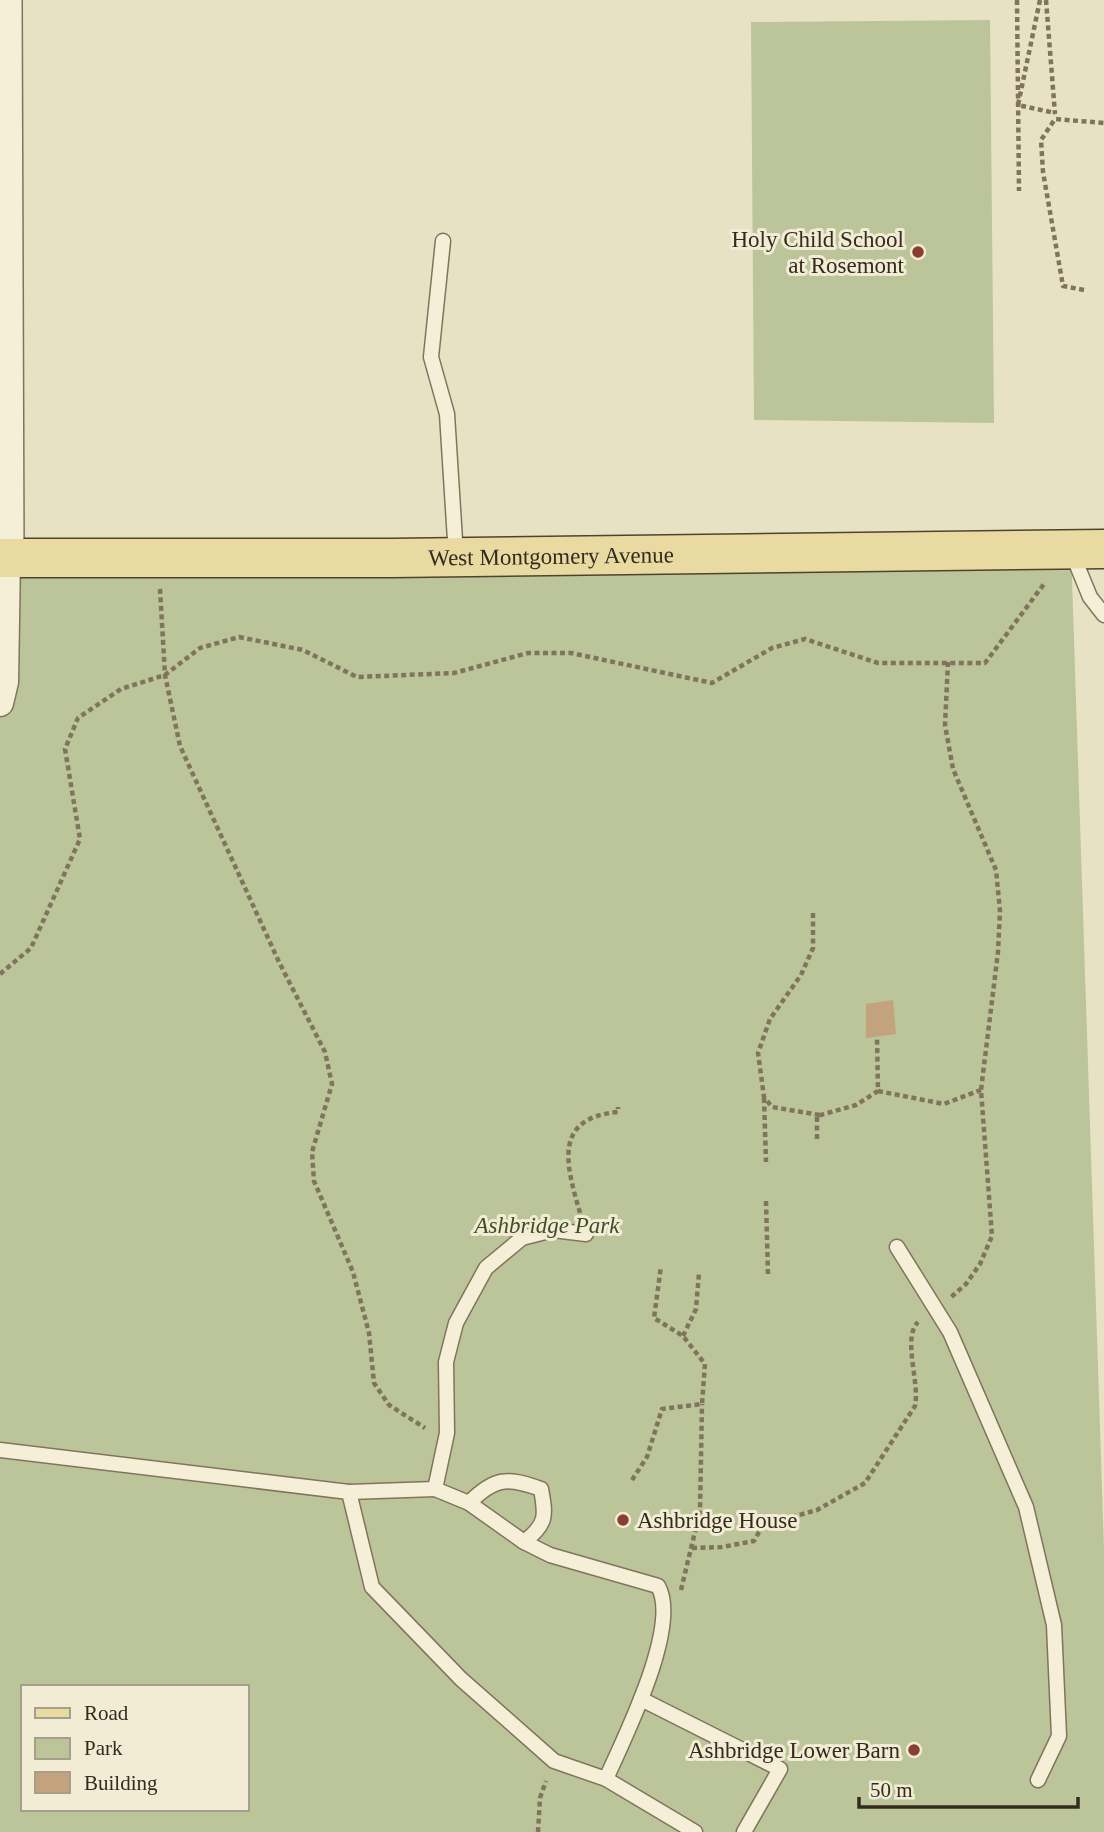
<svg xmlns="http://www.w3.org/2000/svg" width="1104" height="1832" viewBox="0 0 1104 1832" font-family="Georgia,serif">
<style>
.green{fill:#bbc599;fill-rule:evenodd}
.building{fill:#c2a37e}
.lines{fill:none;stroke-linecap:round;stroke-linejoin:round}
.service-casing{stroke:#81745d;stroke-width:17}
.minor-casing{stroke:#81745d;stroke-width:29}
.tertiary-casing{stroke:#81745d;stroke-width:36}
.primary-casing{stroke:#4f4330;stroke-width:41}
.path{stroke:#81745d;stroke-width:4.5;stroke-dasharray:5 3.5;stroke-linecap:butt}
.service{stroke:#f4efd6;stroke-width:14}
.minor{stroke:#f4efd6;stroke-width:26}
.tertiary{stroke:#f4efd6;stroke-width:33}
.primary{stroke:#e8daa0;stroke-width:38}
.poi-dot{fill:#893e34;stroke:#f1ecd3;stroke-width:2.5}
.labels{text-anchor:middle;stroke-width:6;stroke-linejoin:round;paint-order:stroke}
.poi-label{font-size:23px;fill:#332b1f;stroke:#f1ecd3;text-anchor:end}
.street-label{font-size:23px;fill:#332b1f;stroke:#f1ecd3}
.park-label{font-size:23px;font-style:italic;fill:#3f4d28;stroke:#f1ecd3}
</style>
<rect width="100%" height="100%" fill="#e8e2c4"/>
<!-- green -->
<g class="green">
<polygon points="990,20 994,423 754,420 751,22"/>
<path d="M1071,549L1104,1549V1832H0V703L7,558ZM23,1687H247V1809H23Z"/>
</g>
<!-- building -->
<polygon class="building" points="893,1000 896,1034 866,1038 866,1004"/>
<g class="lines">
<defs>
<g id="service">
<polyline points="443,241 431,357 447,414 456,556"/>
<polyline points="1072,553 1090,597 1104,615"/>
<polyline points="897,1247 950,1332 1026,1507 1054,1625 1059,1736 1038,1780"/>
<polyline points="0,1450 349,1492 435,1489 447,1433 446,1362 456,1323 486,1268 522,1238 553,1230 586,1234"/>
<path d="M349,1492L372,1587L461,1679L554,1761L606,1779C624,1738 681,1626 658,1586L550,1555L524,1542L469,1503L435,1489"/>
<path d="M469,1503C495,1477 507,1477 541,1489C546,1516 547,1524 524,1542"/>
<polyline points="641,1699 780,1769 744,1832"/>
<polyline points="606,1779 695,1832"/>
</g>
<polyline id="minor" points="0,703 5,682 7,558"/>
<polyline id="tertiary" points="5,0 7,558"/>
<g id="primary">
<path id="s1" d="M0,558H392L1104,549"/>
</g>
</defs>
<!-- service casing -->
<use href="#service" class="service-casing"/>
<!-- minor casing -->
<use href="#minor" class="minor-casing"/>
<!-- tertiary casing -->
<use href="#tertiary" class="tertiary-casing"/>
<!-- primary casing -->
<use href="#primary" class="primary-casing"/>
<!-- path -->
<g class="path">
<polyline points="1017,0 1019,191"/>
<polyline points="1040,0 1018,105 1055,113"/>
<polyline points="1046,0 1055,114"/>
<polyline points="1084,290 1063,286 1043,172 1041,140 1055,119 1104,123"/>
<polyline points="160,589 165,675 180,746 279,962 325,1052 332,1084 312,1152 314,1181 353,1272 369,1333 374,1383 389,1405 425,1428"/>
<polyline points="948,662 945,725 953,769 996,870 1000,911 998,952 981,1090 992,1236 980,1264 966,1284 950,1298"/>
<polyline points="813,913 813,948 801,975 770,1019 758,1053 764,1097 772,1107 820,1115"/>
<polyline points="0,974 31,948 80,839 65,749 78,718 121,689 165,675 200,648 239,637 303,650 357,677 454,673 528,653 571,653 712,683 772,648 805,639 878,663 985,663 1044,584"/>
<polyline points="878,1091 944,1104 981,1090"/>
<polyline points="764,1098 766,1162"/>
<polyline points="817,1139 817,1116 856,1105 878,1091 877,1037"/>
<polyline points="766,1201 768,1274"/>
<path d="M580,1213C567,1167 551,1118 618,1112V1107"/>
<polyline points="683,1336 696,1309 699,1273"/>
<polyline points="632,1480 647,1457 662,1409 702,1404 705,1364 683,1336 654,1318 661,1266"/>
<path d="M692,1548L722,1547L754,1541L763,1525L817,1510L865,1483L915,1406C920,1382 902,1338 918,1322"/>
<polyline points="681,1590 700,1511 702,1404"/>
<polyline points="538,1832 540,1798 546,1781"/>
</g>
<!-- service -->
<use href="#service" class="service"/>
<!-- minor -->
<use href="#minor" class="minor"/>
<!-- tertiary -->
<use href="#tertiary" class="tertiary"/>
<!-- primary -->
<use href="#primary" class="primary"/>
</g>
<!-- markers -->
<g class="poi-dot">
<circle cx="918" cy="252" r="7"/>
<circle cx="623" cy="1520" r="7"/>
<circle cx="914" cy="1750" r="7"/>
</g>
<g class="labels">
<!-- poi labels -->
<g class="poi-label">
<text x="904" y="247">Holy Child School<tspan x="904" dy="26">at Rosemont</tspan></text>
<text x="637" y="1528" text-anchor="start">Ashbridge House</text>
<text x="900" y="1758">Ashbridge Lower Barn</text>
</g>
<!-- street labels -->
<g class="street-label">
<text dy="8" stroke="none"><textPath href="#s1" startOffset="551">West Montgomery Avenue</textPath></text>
</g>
<!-- park labels -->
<g class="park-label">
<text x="547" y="1233">Ashbridge Park</text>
</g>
</g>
<!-- legend -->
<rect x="21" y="1685" width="228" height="126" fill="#f1ecd3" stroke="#a59f8b" stroke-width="2"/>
<rect x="35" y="1708" width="35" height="10" fill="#e8daa0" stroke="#a59f8b" stroke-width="2"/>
<text x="84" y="1720" font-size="21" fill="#332b1f">Road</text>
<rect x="35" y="1738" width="35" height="21" fill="#bbc599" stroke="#a59f8b" stroke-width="2"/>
<text x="84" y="1755" font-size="21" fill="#332b1f">Park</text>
<rect x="35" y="1772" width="35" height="21" fill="#c2a37e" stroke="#a59f8b" stroke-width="2"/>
<text x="84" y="1790" font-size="21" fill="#332b1f">Building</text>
<!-- scale -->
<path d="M859 1797v10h219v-10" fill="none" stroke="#332b1f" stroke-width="3.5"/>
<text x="870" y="1797" font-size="21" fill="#332b1f" stroke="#f1ecd3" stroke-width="5" paint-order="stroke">50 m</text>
</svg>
